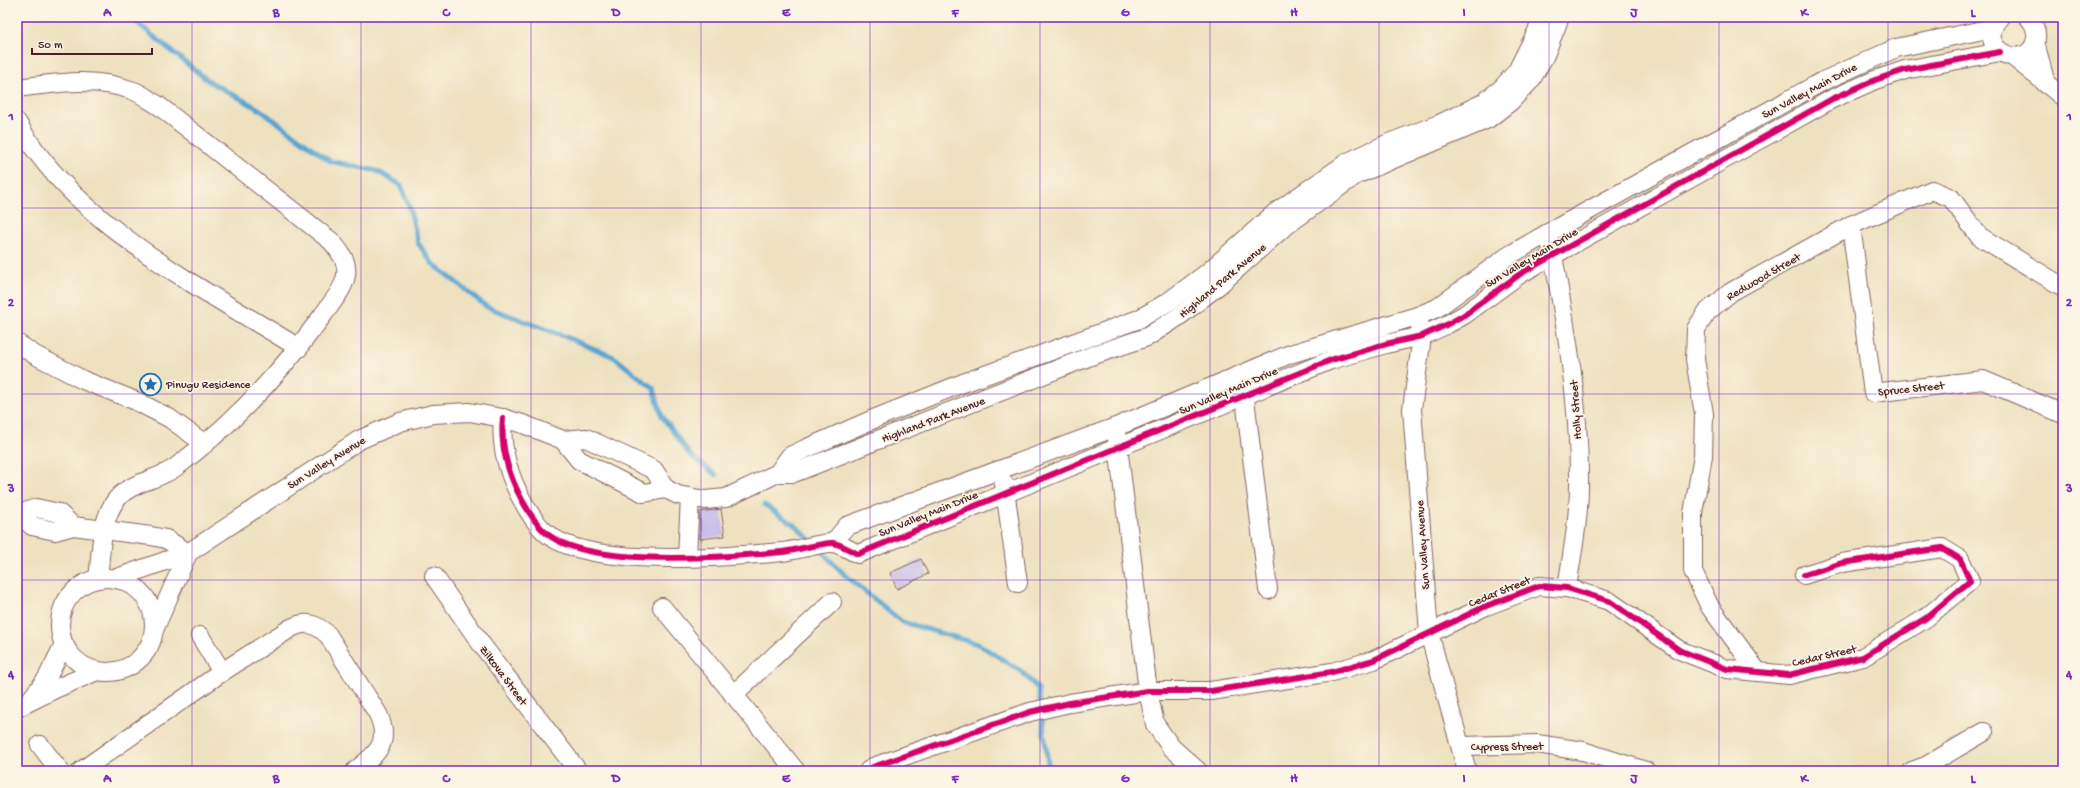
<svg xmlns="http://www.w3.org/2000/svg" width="2080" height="788" viewBox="0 0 2080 788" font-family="'Gochi Hand',sans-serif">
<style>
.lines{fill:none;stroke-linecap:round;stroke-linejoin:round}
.stream{stroke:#59a4d1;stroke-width:5}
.building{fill:#c6bbea}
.street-casing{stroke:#83635f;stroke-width:20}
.street{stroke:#fff;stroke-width:18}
.cycleway-casing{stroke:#fcf5e5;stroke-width:8}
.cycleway{stroke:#d6006c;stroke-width:6}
.grid{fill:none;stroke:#7b2cbf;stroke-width:1;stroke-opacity:0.55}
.labels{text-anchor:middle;stroke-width:3.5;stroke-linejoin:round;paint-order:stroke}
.street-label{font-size:12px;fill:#4a1f2b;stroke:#fcf5e5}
.poi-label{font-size:12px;fill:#4a1f2b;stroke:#fcf5e5;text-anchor:start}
.neatline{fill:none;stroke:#7b2cbf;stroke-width:1.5}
.grid-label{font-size:13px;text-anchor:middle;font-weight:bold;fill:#7b2cbf}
</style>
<rect width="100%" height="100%" fill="#fcf5e5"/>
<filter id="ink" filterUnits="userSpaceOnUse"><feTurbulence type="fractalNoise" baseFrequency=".025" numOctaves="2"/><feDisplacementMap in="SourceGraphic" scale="8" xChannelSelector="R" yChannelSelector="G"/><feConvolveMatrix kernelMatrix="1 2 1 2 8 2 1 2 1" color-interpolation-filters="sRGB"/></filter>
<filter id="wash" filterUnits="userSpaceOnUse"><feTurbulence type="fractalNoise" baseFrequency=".012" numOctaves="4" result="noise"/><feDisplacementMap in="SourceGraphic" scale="16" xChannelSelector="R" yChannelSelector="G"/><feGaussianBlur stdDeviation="0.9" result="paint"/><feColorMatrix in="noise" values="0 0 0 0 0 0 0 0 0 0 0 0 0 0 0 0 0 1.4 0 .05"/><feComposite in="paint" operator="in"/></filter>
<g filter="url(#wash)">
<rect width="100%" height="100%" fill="#eee1c0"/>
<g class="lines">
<!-- stream -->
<g class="stream">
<polyline points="130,17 207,80 259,109 330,161 377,171 401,185 410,209 418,243 432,263 487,307 574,340 614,357 654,389 662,416 690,455 716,475"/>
<polyline points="765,505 796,526 812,542"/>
<polyline points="819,549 844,574 902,622 978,644 1021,671 1038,689 1048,763 1045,771"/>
</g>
</g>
<g id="blocks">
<!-- building -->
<g class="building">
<polygon points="721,509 725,536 700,539 700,512"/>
<polygon points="921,559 928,574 897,589 890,573"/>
</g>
</g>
</g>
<g filter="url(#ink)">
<use href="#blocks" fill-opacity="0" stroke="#83635f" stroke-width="1"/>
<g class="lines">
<defs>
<g id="street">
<path d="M2000,17C1970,49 2029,75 2036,39C2037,30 2034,23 2028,17"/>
<polyline points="2035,42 2046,84"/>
<polyline points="2013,57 2063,97"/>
<path d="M17,88C58,83 94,76 134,91C142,94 150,101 158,105L331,241C337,248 345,257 346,267C349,284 332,302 323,315C282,371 232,425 176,467C157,481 131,481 116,500C100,521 101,555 98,579"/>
<path d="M17,122C73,223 203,289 299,348"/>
<polyline points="1851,225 1873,393 1983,380 2063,414"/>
<path d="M1551,245C1566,325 1580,404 1579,486C1579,520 1572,554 1567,588"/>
<polyline points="1420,325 1422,336 1412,409 1429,633 1467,771"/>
<polyline points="17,343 35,355 83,380 136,401 169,418 205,444"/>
<polyline points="1243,382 1268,590"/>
<path d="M503,418C500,447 508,474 522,500C528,511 535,523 545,532C585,569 728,557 782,552C794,551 824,542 833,543C841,544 851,551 858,554L1331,360L1386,344L1422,336L1446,325L1464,315L1520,274L1832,99L1875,80L1905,70L2000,52"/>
<polyline points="1117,438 1148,691 1155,724 1171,747 1198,771"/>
<polyline points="563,440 586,438 654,470 666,489 678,495 705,500 726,498 778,473 790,456 805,449 876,418 963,383 1139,319 1168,302 1207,273 1275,213 1348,162 1389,143 1439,124 1483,103 1502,88 1517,71 1544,17"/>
<polyline points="778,473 794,473 1091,356 1147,337 1178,317 1219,285 1283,228 1356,175 1488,119 1510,102 1531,80 1545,55 1560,17"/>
<polyline points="1004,483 1018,583"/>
<polyline points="17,513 32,526 55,531 73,526 151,536 166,539 188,553"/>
<polyline points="20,514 36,508 59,513 73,526"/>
<polyline points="833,543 847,526 1116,427 1290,354 1417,316 1437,308 1508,256 1548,233 1823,81 1896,48 1993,28"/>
<polyline points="687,557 690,497"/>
<polyline points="434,576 482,645 578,771"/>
<circle cx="107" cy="625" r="47"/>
<polyline points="114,579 188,553 359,440 400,422 433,414 469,412 503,418 523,424 563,440 579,460 630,486 644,493 666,489"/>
<polyline points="662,607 796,771"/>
<polyline points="154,630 188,553"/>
<polyline points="200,636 222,672"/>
<polyline points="1758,672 1710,607 1693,571 1693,513 1703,456 1704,414 1695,359 1696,329 1707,312 1731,292 1851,225 1932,190 1951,198 1979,236 2063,287"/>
<polyline points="733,695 832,602"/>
<polyline points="31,699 47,678 64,644"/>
<polyline points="17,708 55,689 97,671"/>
<polyline points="40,745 60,771"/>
<polyline points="1462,746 1537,744 1583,751 1646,771"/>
<path d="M81,771L222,672L291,628C307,620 316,624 328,635L378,714C391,743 378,753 355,771"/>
<polyline points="868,771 873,767 1030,712 1070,703 1148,691 1211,691 1332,672 1374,660 1486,606 1539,586 1567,588 1609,601 1679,650 1727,669 1789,675 1863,657 1926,618 1970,581 1960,559 1942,548 1842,563 1804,575"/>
<polyline points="1912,771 1926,766 1984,732"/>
</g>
</defs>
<!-- street casing -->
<use href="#street" class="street-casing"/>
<!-- street -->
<use href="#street" class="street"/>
<defs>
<g id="cycleway">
<path d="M503,418C500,447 508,474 522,500C528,511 535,523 545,532C585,569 728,557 782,552C794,551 824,542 833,543C841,544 851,551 858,554L1331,360L1386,344L1422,336L1446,325L1464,315L1520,274L1832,99L1875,80L1905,70L2000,52"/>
<polyline points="868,771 873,767 1030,712 1070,703 1148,691 1211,691 1332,672 1374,660 1486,606 1539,586 1567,588 1609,601 1679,650 1727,669 1789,675 1863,657 1926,618 1970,581 1960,559 1942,548 1842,563 1804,575"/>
</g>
</defs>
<!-- cycleway casing -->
<use href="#cycleway" class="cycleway-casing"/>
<!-- cycleway -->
<use href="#cycleway" class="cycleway"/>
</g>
</g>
<!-- grid -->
<path class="grid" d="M192,17V771M361,17V771M531,17V771M701,17V771M870,17V771M1040,17V771M1210,17V771M1379,17V771M1549,17V771M1719,17V771M1888,17V771M17,208H2063M17,394H2063M17,580H2063"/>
<!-- icons -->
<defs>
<symbol id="sight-ring" viewBox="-11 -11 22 22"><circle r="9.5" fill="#fcf5e5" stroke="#1f6fb2" stroke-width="1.5"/><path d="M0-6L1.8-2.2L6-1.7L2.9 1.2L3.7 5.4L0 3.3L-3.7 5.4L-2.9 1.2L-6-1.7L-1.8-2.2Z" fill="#1f6fb2"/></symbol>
</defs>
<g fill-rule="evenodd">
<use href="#sight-ring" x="138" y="372" width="25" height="25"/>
</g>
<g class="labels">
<!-- street labels -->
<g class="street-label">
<text transform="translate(1809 90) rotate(-28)" y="4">Sun Valley Main Drive</text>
<text transform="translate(1531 257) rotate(-31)" y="4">Sun Valley Main Drive</text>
<text transform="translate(1763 276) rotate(-30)" y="4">Redwood Street</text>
<text transform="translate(1222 280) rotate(-40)" y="4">Highland Park Avenue</text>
<text transform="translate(1911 388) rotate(-6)" y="4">Spruce Street</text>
<text transform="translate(1228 390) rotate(-23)" y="4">Sun Valley Main Drive</text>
<text transform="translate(1575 410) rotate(-94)" y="4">Holly Street</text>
<text transform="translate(933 419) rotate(-21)" y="4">Highland Park Avenue</text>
<text transform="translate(326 462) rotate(-32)" y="4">Sun Valley Avenue</text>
<text transform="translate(928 513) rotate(-22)" y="4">Sun Valley Main Drive</text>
<text transform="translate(1422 545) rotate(-94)" y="4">Sun Valley Avenue</text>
<text transform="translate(1499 591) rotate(-22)" y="4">Cedar Street</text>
<text transform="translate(1824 655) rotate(-13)" y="4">Cedar Street</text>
<text transform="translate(504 675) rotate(53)" y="4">Zilkova Street</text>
<text x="1507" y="750">Cypress Street</text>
</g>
<!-- poi labels -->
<g class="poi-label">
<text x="166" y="388">Pinugu Residence</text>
</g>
</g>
<!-- margin -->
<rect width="2080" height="788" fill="none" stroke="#fcf5e5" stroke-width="44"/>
<!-- scale -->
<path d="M32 48v6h120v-6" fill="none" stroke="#4a1f2b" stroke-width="2"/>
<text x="38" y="48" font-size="12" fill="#4a1f2b" stroke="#fcf5e5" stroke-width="3" paint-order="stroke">50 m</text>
<rect x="22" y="22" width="2036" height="744" class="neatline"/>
<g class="grid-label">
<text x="107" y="16">A</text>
<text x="276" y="16">B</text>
<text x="446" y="16">C</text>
<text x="616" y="16">D</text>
<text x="786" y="16">E</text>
<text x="955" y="16">F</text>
<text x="1125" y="16">G</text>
<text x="1294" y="16">H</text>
<text x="1464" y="16">I</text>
<text x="1634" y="16">J</text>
<text x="1804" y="16">K</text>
<text x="1973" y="16">L</text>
<text x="11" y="120">1</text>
<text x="2069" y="120">1</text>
<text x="11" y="306">2</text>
<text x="2069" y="306">2</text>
<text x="11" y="492">3</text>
<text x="2069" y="492">3</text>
<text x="11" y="678">4</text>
<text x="2069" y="678">4</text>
<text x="107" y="782">A</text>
<text x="276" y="782">B</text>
<text x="446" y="782">C</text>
<text x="616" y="782">D</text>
<text x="786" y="782">E</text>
<text x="955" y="782">F</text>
<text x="1125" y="782">G</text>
<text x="1294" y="782">H</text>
<text x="1464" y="782">I</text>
<text x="1634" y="782">J</text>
<text x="1804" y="782">K</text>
<text x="1973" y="782">L</text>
</g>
</svg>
